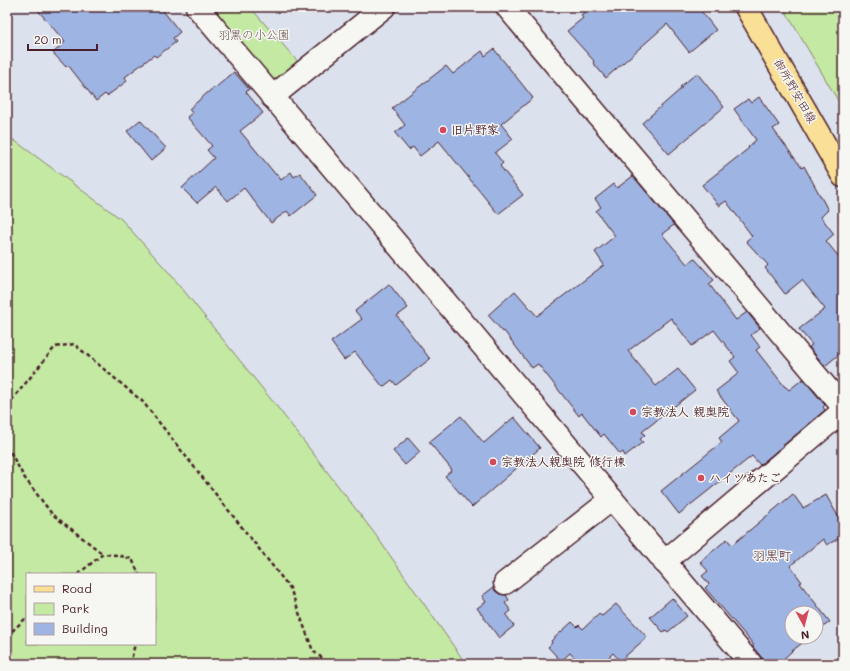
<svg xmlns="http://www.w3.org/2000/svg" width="850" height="671" viewBox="0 0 850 671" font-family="Mali,'Klee One',sans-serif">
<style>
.green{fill:#c3e9a3;stroke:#868467;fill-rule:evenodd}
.building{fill:#9eb4e2;stroke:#4a1f2b}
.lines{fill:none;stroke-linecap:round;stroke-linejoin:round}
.minor-casing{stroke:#4a1f2b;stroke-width:25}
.major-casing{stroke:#4a1f2b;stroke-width:25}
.path{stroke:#4a1f2b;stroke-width:2.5;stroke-dasharray:4 3;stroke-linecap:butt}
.minor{stroke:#f6f6f2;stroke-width:22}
.major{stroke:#fadf96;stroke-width:22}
.poi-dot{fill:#d1495b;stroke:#f6f6f2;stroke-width:1.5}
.labels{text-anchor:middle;stroke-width:3;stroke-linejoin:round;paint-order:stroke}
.park-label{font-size:12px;fill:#685249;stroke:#f6f6f2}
.street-label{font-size:12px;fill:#4a1f2b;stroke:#f6f6f2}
.poi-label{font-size:12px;font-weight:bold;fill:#4a1f2b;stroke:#f6f6f2;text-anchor:start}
.neighbourhood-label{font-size:13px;fill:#4a1f2b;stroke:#f6f6f2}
</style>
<rect width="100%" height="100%" fill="#dce2ed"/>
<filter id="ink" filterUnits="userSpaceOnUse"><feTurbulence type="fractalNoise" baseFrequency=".025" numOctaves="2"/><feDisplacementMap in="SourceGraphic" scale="8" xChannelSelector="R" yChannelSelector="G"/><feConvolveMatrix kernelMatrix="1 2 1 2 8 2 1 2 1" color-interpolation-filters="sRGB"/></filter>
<g filter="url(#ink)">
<!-- green -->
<g class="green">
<polygon points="210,7 250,7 298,62 275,82"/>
<polygon points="783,7 843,7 843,109"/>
<path d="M7,135L121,219L172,276L282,413L375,534L466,664H7ZM27,574H155V644H27Z"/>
</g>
<!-- building -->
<g class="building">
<polygon points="35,7 160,7 180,32 173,38 176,42 156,57 154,55 125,77 127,81 107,96 105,94 96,101 68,65 66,67 53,53 65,42"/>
<polygon points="590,7 698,7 716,30 689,52 667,24 606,78 593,63 594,61 567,31 583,18 581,15"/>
<polygon points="494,49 533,98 501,124 513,139 495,153 503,163 500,166 523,195 498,214 439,141 420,156 413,147 409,150 395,133 405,125 392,108 446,66 453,74 482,51 485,56"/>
<polygon points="234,72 249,89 246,92 263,113 240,131 276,175 277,174 281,180 291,172 294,177 300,173 317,195 291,216 287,211 271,223 244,188 228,201 216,187 197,203 182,188 214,158 207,150 212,146 187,117 192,113 189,109 214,87 215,88"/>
<polygon points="697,73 724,107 669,154 642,123 682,88 680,87"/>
<polygon points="759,97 779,125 773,129 802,168 804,166 828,210 821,217 834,234 826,241 843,262 843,351 825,366 809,347 812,345 799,329 825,309 802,280 785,294 765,268 768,265 746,241 752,236 726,201 719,206 702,185 749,148 748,147 756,140 734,109 748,99 751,103"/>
<polygon points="140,120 166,148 151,161 127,131"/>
<polygon points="633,176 674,225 662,234 687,264 694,258 714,280 709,284 736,320 747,312 760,328 751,335 760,347 756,350 785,387 786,387 789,390 803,379 825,405 823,407 825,410 760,465 752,456 679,514 661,491 722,442 719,438 739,421 716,391 739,373 730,361 735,357 714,330 692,346 671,318 628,351 656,386 678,369 695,390 642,432 645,435 640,439 643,442 625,456 623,452 620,454 604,434 601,437 582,413 579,416 538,364 532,368 504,331 503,332 488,315 515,291 537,316 604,265 595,252 615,236 596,211 601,207 595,199 614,184 617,188"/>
<polygon points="389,284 408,308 397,316 430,359 396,385 392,380 383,387 355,352 344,360 331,342 362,319 355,311"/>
<polygon points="461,416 484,443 514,417 540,448 472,507 445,476 452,470 429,442"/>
<polygon points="408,438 420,452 405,465 393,451"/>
<polygon points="793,494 803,508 826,495 843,525 843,536 827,545 823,539 790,566 802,582 800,583 830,622 816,632 816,613 792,613 792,637 810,637 792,651 778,664 767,664 753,647 753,644 705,588 709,584 702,576 708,571 700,562 727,539 732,545"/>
<polygon points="494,587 495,591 500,594 506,595 509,600 505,603 511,611 506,615 514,626 499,638 477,608 486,602 482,596"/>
<polygon points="672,598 687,616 668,632 666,630 663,632 650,617"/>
<polygon points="616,604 647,637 620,661 613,653 602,664 580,664 570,653 561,661 548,647 552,643 551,641 572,622 577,627 579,625 583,629 599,614 602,616"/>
</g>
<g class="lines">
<defs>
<g id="minor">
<polyline points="197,7 751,664"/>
<polyline points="507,7 843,407"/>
<polyline points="272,97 384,7"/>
<polyline points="664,562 843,411"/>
<polyline points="505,583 612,499"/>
</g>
<polyline id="major" points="746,7 843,176"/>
</defs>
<!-- minor casing -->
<use href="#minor" class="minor-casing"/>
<!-- major casing -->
<use href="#major" class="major-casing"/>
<!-- path -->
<g class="path">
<polyline points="840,121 843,121"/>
<polyline points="7,406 55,347 74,344 143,402 199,473 290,588 313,651 330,664"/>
<polyline points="7,446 24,477 52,514 103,554"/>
<polyline points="78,574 103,554 117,555 132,559 139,574"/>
<polyline points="7,636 27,617"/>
<polyline points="130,664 135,644"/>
</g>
<!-- minor -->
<use href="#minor" class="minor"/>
<!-- major -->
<use href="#major" class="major"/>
</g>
</g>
<!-- markers -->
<g class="poi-dot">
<circle cx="443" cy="130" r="4"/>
<circle cx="633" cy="412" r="4"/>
<circle cx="493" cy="462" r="4"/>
<circle cx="701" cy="478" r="4"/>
</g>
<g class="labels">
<!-- park labels -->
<g class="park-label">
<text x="254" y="39">羽黒の小公園</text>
</g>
<!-- street labels -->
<g class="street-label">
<text transform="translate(795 91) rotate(60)" y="4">御所野安田線</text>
</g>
<!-- poi labels -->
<g class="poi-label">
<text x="451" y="134">旧片野家</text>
<text x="641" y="416">宗教法人 親奥院</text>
<text x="501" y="466">宗教法人親奥院 修行棟</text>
<text x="709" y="482">ハイツあたご</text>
</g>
<!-- neighbourhood labels -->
<g class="neighbourhood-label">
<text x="772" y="560">羽黒町</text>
</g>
</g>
<!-- margin -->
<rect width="850" height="671" fill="none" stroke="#f6f6f2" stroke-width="24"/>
<rect x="12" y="12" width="826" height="647" fill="none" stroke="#4a1f2b" stroke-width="1.5" filter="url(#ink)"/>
<!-- legend -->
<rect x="26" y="573" width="130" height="72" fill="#f6f6f2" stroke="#b1a0a2"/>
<rect x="34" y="586" width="20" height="6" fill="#fadf96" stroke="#b1a0a2"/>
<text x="62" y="593" font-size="12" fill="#4a1f2b">Road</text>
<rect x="34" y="603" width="20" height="12" fill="#c3e9a3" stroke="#b1a0a2"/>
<text x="62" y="613" font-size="12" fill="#4a1f2b">Park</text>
<rect x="34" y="623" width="20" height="12" fill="#9eb4e2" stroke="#b1a0a2"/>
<text x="62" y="633" font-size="12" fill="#4a1f2b">Building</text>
<!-- north arrow -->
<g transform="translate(804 625) rotate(173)"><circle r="19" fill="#f6f6f2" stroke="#b1a0a2"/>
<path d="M0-3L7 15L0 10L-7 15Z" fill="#d1495b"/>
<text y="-6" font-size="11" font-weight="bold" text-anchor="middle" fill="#4a1f2b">N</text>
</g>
<!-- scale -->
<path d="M28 44v6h69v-6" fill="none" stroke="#4a1f2b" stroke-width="2"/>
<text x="34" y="44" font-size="12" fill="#4a1f2b" stroke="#f6f6f2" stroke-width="3" paint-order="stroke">20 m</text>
</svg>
